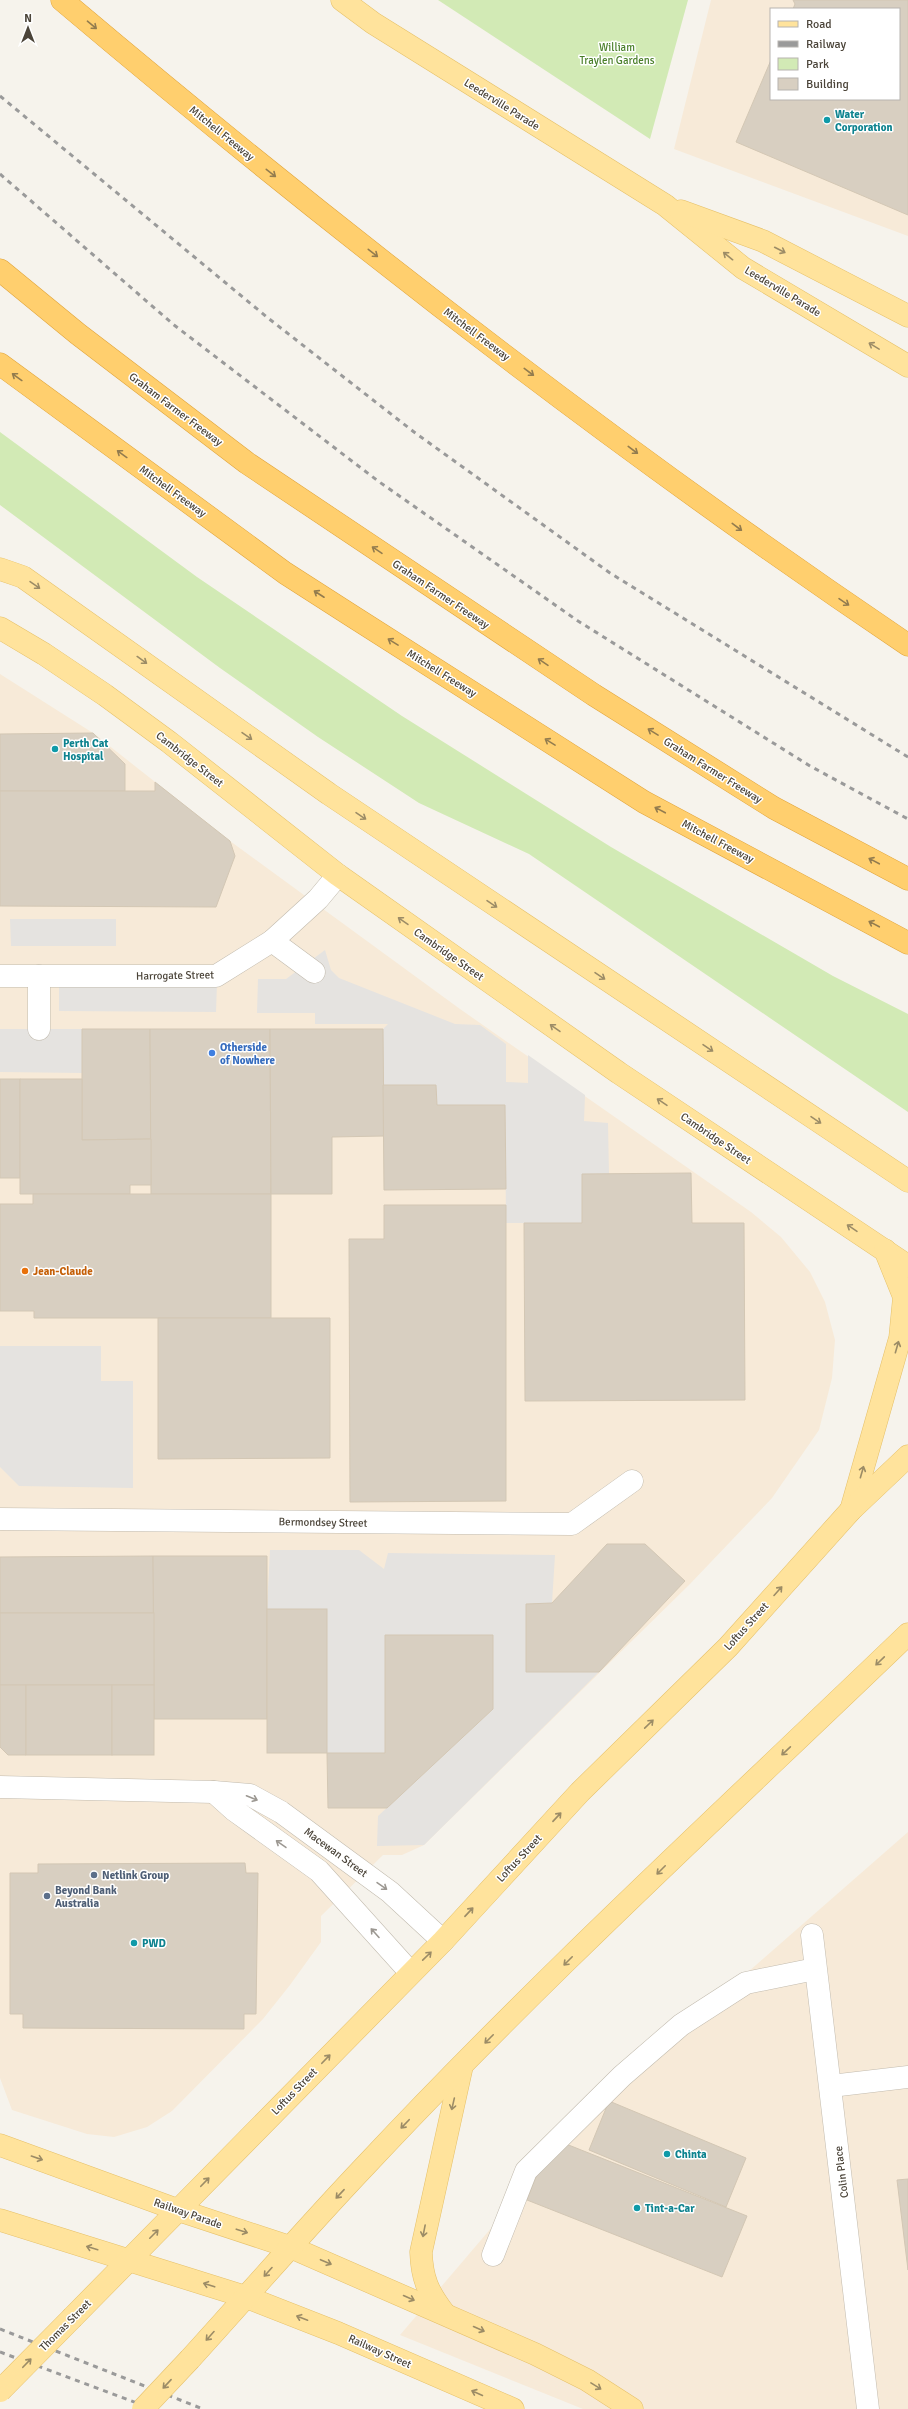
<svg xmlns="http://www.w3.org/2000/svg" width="908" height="2409" viewBox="0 0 908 2409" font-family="Signika,sans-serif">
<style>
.commercial{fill:#f7ead8;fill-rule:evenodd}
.green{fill:#d2eab5}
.parking{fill:#e5e3e0}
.building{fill:#d8cfc1;stroke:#d3c7b4}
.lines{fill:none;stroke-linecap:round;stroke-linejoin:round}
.minor-casing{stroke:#c2bbae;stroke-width:23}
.major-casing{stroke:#e6c16a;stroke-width:23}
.highway-casing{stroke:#e0a43c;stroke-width:23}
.minor{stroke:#fff;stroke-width:22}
.major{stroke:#ffe39c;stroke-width:22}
.highway{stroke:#ffcf6e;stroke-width:22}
.rail{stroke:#9a9a9a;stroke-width:3;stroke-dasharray:5 5;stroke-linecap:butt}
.major-bridge-casing{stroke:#e6c16a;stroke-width:23;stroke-linecap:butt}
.major-bridge{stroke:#ffe39c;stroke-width:22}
.oneway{stroke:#937c4e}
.oneway2{stroke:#9c8c66}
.oneway3{stroke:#9c9892}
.culture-dot{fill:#0f9aa8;stroke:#fff;stroke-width:1.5}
.shop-dot{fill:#3f7fe0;stroke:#fff;stroke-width:1.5}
.food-dot{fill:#e8710a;stroke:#fff;stroke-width:1.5}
.service-dot{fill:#5c6f8a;stroke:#fff;stroke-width:1.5}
.labels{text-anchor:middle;stroke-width:3;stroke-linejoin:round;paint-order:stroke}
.park-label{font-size:11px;fill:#4a7f2a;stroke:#fff}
.street-label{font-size:11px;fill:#4b4439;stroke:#fff}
.culture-label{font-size:11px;font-weight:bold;fill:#0d838f;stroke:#fff;text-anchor:start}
.shop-label{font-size:11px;font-weight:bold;fill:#366cbe;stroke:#fff;text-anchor:start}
.food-label{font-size:11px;font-weight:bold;fill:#c56008;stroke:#fff;text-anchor:start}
.service-label{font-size:11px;font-weight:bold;fill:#4e5e75;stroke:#fff;text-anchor:start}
</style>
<rect width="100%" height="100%" fill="#f6f3ec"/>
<!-- commercial -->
<g class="commercial">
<path d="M711,0H908V236L674,149ZM771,9H899V99H771Z"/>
<polygon points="0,674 93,733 230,841 460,1009 751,1212 781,1237 810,1272 825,1302 835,1340 832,1378 819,1430 772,1498 690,1584 424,1845 402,1855 383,1855 321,1916 321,1942 290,1985 263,2019 172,2111 147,2127 114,2137 87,2134 12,2110 0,2078"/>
<polygon points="908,1832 908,2409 583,2409 400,2335 596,2105"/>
</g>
<!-- green -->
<g class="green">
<polygon points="438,0 688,0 650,139"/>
<polygon points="0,432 197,577 402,716 611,847 833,976 908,1014 908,1112 529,854 419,803 318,737 220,668 0,505"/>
</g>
<!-- parking -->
<g class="parking">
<polygon points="10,919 116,919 116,946 11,946"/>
<polygon points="325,950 331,970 339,978 455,1024 480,1025 506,1044 506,1082 528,1083 528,1055 585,1095 584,1121 608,1123 609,1174 582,1174 582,1223 506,1223 505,1105 437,1105 436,1085 383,1085 383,1029 388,1024 315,1024 315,1013 257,1013 258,979 286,979"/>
<polygon points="59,982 217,983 216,1012 59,1011"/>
<polygon points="0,1029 82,1029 82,1073 0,1072"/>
<polygon points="0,1346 101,1346 101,1381 133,1381 133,1488 19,1486 0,1467"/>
<polygon points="270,1550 359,1550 384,1569 388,1553 555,1555 552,1603 526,1604 526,1672 599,1672 424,1845 377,1846 378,1816 493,1709 493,1635 385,1753 327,1753 327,1609 267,1609"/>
</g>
<!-- building -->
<g class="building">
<polygon points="793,0 908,0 908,215 736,142 771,60 771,99 899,99 899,9 793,9 795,4"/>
<polygon points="93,733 125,764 125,791 0,791 0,734"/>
<polygon points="155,782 230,841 235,856 216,907 0,906 0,791 155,791"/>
<polygon points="82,1029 150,1029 151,1139 82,1140"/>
<polygon points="150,1029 270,1029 271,1194 151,1194"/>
<polygon points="270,1029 383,1029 384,1136 332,1137 332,1194 271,1194"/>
<rect x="0" y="1079" width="20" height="99"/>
<polygon points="20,1079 82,1079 82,1140 151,1139 151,1185 130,1185 130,1194 20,1194"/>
<polygon points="383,1085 436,1085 437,1105 505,1105 506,1189 384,1190"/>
<polygon points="691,1173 692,1223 744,1223 745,1400 525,1401 524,1223 582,1223 582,1174"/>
<polygon points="33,1194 271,1194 271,1318 34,1318 34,1311 0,1311 0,1204 33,1204"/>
<polygon points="384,1205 506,1205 506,1501 350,1502 349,1239 384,1239"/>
<polygon points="158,1318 330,1318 330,1458 158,1459"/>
<polygon points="607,1544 645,1544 685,1581 599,1672 526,1672 526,1604 552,1603"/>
<polygon points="153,1556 154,1613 0,1613 0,1557"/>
<polygon points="153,1556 267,1556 267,1719 154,1719"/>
<rect x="267" y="1609" width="60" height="144"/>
<rect x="0" y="1613" width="154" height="72"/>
<polygon points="385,1635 493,1635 493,1709 387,1808 328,1808 327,1753 385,1753"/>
<polygon points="0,1685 26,1685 26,1755 8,1755 0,1747"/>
<rect x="26" y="1685" width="86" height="70"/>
<rect x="112" y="1685" width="42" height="70"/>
<polygon points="245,1863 246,1873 258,1873 256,2014 244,2014 244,2029 23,2028 23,2014 10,2014 10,1873 38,1873 38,1864"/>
<polygon points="609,2101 746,2158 726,2207 589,2150"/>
<polygon points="551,2138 747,2216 722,2277 527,2200"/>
<polygon points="908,2179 908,2270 897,2180"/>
</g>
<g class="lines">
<defs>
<g id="minor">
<polyline points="272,941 314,972"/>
<polyline points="0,976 216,976 272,941 318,899 338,875"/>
<polyline points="39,976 39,1029"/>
<polyline points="0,1519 572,1524 632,1481"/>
<polyline points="0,1787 214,1792 250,1795 281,1812 390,1892 443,1941"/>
<polyline points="214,1792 234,1810 319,1871 410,1972"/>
<polyline points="812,1935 868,2409"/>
<polyline points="831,2086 908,2077"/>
<polyline points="493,2255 526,2171 622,2076 681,2025 746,1983 815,1969"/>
</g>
<g id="major">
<polyline points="342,0 373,23 665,205 743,268 908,366"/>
<polyline points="681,211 763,241 908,316"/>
<polyline points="0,569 23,577 329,794 908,1181"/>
<polyline points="0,628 44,654 105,695 169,742 338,875 619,1073 908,1266"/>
<polyline points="851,1510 900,1338 904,1297 885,1250"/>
<polyline points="0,2145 178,2210 290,2247 535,2354 587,2380 632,2409"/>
<polyline points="0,2220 246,2297 338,2333 513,2409"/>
<path d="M444,2313C428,2292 422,2279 421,2252L462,2066"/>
<polyline points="73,2317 443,1941 580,1792 728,1647 851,1510 908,1456"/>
<path d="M190,2359C249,2294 306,2228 366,2165C539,1980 726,1809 908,1634"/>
</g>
<g id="highway">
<path d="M62,0C333,229 614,447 908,645"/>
<polyline points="0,270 78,334 247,463 594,695 774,808 908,879"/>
<polyline points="0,364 285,573 352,616 644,802 908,943"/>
</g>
</defs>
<!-- minor casing -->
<use href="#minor" class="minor-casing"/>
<!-- major casing -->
<use href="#major" class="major-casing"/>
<!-- highway casing -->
<use href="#highway" class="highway-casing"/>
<!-- minor -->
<use href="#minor" class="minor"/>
<!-- major -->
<use href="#major" class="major"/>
<!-- highway -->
<use href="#highway" class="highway"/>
<!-- rail -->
<g class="rail">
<polyline points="0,96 268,318 414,432 610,573 908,757"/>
<polyline points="0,174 174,325 378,481 578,621 810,766 908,819"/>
<polyline points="0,2329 203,2409"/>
<polyline points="0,2352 153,2409"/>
</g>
<defs>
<g id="major-bridge">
<polyline points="0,2391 73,2317"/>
<polyline points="143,2409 190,2359"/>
</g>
</defs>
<!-- major-bridge casing -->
<use href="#major-bridge" class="major-bridge-casing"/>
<!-- major-bridge -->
<use href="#major-bridge" class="major-bridge"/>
</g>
<!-- one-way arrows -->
<defs><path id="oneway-shaft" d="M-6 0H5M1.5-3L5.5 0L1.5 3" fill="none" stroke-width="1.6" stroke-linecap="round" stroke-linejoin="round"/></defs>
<g class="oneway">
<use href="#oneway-shaft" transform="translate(92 25) rotate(40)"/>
<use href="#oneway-shaft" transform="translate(271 173) rotate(38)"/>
<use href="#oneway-shaft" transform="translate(373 253) rotate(38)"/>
<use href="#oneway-shaft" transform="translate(529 372) rotate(37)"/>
<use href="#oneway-shaft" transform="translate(17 377) rotate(-144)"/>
<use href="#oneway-shaft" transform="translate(633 450) rotate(37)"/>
<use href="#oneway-shaft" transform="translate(122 454) rotate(-144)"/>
<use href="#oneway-shaft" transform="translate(737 527) rotate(37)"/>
<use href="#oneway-shaft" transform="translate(377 550) rotate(-146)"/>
<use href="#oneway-shaft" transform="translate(319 594) rotate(-147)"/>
<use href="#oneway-shaft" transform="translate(844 602) rotate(34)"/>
<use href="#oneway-shaft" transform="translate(393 642) rotate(-148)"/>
<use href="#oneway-shaft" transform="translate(543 662) rotate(-146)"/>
<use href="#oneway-shaft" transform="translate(653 732) rotate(-148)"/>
<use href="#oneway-shaft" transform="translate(550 742) rotate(-148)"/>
<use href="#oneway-shaft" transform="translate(660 810) rotate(-152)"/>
<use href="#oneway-shaft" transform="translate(874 861) rotate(-152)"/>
<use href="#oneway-shaft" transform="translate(874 924) rotate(-152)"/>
</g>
<g class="oneway2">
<use href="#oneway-shaft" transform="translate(780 250) rotate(27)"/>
<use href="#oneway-shaft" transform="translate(728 256) rotate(-141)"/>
<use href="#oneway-shaft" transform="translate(874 346) rotate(-149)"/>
<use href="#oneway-shaft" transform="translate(35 585) rotate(35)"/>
<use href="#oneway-shaft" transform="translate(142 660) rotate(36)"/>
<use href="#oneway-shaft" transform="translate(247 736) rotate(35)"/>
<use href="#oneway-shaft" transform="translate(361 816) rotate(34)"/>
<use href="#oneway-shaft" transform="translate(492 904) rotate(34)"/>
<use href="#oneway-shaft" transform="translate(403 921) rotate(-145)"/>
<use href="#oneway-shaft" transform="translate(600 976) rotate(34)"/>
<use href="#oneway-shaft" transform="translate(555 1028) rotate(-145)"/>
<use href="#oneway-shaft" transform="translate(708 1048) rotate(34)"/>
<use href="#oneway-shaft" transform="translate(662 1102) rotate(-146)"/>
<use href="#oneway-shaft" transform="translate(816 1120) rotate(34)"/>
<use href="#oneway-shaft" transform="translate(852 1228) rotate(-146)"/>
<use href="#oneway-shaft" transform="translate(897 1347) rotate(-74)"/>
<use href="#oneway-shaft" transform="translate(862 1472) rotate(-74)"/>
<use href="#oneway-shaft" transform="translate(778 1591) rotate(-48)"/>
<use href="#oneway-shaft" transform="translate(880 1661) rotate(136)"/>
<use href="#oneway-shaft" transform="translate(649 1724) rotate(-44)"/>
<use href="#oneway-shaft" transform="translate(786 1751) rotate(137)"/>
<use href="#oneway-shaft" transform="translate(557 1817) rotate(-47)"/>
<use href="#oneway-shaft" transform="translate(661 1870) rotate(135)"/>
<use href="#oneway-shaft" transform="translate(469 1912) rotate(-47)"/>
<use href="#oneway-shaft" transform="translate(427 1956) rotate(-44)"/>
<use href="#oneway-shaft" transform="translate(568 1961) rotate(135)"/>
<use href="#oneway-shaft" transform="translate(489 2039) rotate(135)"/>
<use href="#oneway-shaft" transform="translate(326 2059) rotate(-46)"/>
<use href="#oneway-shaft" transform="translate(453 2104) rotate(103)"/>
<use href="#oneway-shaft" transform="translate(405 2124) rotate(134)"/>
<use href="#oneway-shaft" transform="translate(37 2158) rotate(19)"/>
<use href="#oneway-shaft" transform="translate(205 2182) rotate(-46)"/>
<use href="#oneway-shaft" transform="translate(340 2194) rotate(133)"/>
<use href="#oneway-shaft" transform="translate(242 2231) rotate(18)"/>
<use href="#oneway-shaft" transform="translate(424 2231) rotate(101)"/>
<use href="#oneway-shaft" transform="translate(154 2234) rotate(-45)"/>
<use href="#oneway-shaft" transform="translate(92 2248) rotate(-163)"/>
<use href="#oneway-shaft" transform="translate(326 2262) rotate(23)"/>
<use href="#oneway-shaft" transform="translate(268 2272) rotate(132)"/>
<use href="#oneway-shaft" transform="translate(209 2285) rotate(-162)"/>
<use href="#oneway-shaft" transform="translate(409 2298) rotate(24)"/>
<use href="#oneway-shaft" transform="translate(302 2318) rotate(-159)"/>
<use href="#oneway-shaft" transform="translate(479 2329) rotate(24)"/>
<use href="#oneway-shaft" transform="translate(210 2336) rotate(132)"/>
<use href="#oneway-shaft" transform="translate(27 2363) rotate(-46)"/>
<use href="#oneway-shaft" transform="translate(167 2384) rotate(133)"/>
<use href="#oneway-shaft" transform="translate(596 2386) rotate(32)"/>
<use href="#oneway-shaft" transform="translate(477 2393) rotate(-156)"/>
</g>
<g class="oneway3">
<use href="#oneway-shaft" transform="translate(252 1798) rotate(22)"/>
<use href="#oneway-shaft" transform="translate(281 1844) rotate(-145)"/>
<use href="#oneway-shaft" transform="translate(382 1886) rotate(35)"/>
<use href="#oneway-shaft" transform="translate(375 1933) rotate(-132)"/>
</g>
<!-- markers -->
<g class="culture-dot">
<circle cx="827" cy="120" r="4"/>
<circle cx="55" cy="749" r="4"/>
<circle cx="134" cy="1943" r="4"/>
<circle cx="667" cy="2154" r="4"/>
<circle cx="637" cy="2208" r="4"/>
</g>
<circle class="shop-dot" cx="212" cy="1053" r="4"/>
<circle class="food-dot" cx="25" cy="1271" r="4"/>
<g class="service-dot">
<circle cx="94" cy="1875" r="4"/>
<circle cx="47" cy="1896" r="4"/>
</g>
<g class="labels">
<!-- park labels -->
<g class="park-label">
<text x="617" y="51">William<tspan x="617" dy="13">Traylen Gardens</tspan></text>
</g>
<!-- street labels -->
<g class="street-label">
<text transform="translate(502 104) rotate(32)" y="4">Leederville Parade</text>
<text transform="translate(222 133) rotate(39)" y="4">Mitchell Freeway</text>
<text transform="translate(783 291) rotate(31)" y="4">Leederville Parade</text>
<text transform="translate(477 334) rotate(37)" y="4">Mitchell Freeway</text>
<text transform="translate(176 409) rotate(37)" y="4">Graham Farmer Freeway</text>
<text transform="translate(173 491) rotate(36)" y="4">Mitchell Freeway</text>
<text transform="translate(441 594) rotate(34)" y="4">Graham Farmer Freeway</text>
<text transform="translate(442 673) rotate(32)" y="4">Mitchell Freeway</text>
<text transform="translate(190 759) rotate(38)" y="4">Cambridge Street</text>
<text transform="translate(713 770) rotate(32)" y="4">Graham Farmer Freeway</text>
<text transform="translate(718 841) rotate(28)" y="4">Mitchell Freeway</text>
<text transform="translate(449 954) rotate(35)" y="4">Cambridge Street</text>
<text transform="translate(175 975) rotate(-1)" y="4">Harrogate Street</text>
<text transform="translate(716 1138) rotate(34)" y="4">Cambridge Street</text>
<text transform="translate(323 1522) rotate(1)" y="4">Bermondsey Street</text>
<text transform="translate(746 1626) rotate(-48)" y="4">Loftus Street</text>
<text transform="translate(336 1852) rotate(36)" y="4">Macewan Street</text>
<text transform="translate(519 1858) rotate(-47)" y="4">Loftus Street</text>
<text transform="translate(294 2091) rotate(-46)" y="4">Loftus Street</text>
<text transform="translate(841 2172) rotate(-97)" y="4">Colin Place</text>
<text transform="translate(188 2213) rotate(19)" y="4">Railway Parade</text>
<text transform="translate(65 2325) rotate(-45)" y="4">Thomas Street</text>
<text transform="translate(380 2351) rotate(24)" y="4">Railway Street</text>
</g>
<!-- culture labels -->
<g class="culture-label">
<text x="835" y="118">Water<tspan x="835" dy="13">Corporation</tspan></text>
<text x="63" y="747">Perth Cat<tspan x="63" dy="13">Hospital</tspan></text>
<text x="142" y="1947">PWD</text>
<text x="675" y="2158">Chinta</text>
<text x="645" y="2212">Tint-a-Car</text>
</g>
<!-- shop labels -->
<g class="shop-label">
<text x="220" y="1051">Otherside<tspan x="220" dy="13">of Nowhere</tspan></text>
</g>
<!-- food labels -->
<g class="food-label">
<text x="33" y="1275">Jean-Claude</text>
</g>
<!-- service labels -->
<g class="service-label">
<text x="102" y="1879">Netlink Group</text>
<text x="55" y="1894">Beyond Bank<tspan x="55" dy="13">Australia</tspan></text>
</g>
</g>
<!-- legend -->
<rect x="770" y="8" width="130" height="92" fill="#ffffff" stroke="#b7b4b0"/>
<rect x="778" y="21" width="20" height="6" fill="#ffe39c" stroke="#b7b4b0"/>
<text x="806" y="28" font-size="12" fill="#4b4439">Road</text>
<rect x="778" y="41" width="20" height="6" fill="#9a9a9a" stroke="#b7b4b0"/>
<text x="806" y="48" font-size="12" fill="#4b4439">Railway</text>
<rect x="778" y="58" width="20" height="12" fill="#d2eab5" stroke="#b7b4b0"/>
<text x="806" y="68" font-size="12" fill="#4b4439">Park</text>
<rect x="778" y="78" width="20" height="12" fill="#d8cfc1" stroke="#b7b4b0"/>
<text x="806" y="88" font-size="12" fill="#4b4439">Building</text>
<!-- north arrow -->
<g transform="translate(28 28)" stroke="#ffffff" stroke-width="3" paint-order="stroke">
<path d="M0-3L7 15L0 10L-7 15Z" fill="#4b4439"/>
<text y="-6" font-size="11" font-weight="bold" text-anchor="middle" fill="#4b4439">N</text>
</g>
</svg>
